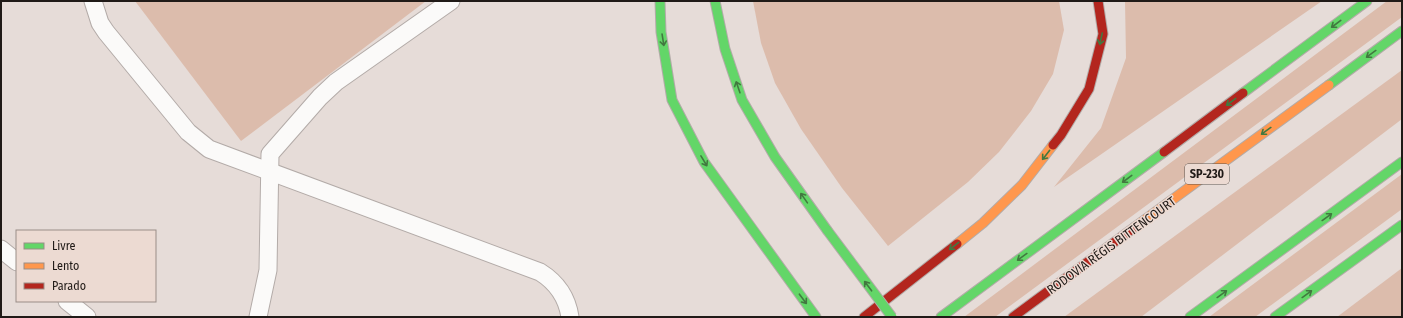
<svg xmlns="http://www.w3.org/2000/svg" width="1403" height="318" viewBox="0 0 1403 318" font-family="'Fira Sans Condensed',sans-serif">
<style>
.green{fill:#dcbcac}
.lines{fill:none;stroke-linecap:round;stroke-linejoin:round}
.lane-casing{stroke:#b3aba8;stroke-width:19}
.fast-casing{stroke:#b3aba8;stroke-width:11}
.slow-casing{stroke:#b3aba8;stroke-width:11}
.jam-casing{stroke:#b3aba8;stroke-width:11}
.lane{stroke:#fbfaf9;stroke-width:17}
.fast{stroke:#63d668;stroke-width:9}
.slow{stroke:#ff974d;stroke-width:9}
.jam{stroke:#b3261e;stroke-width:9}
.fast-bridge-casing{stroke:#b3aba8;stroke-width:11;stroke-linecap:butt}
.fast-bridge{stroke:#63d668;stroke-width:9}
.oneway{stroke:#427840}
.labels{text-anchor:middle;stroke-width:3;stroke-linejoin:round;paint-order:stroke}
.shield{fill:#ecdad2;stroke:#5d544f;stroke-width:1}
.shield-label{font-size:12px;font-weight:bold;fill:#201a17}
.street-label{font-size:13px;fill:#201a17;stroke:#ecdad2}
</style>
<rect width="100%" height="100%" fill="#e6dcd8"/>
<!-- green -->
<g class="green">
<polygon points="135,1 426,1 241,141"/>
<polygon points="753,1 1059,1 1064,30 1053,74 1031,111 999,152 968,182 888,246 842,188 801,129 775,83 761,43"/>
<polygon points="1125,1 1322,1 1054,187 1101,128 1126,58"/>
<polygon points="1387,1 1402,1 1402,17 995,317 964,317"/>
<polygon points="1402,70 1402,119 1141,317 1064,317"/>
<polygon points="1402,174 1402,209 1255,317 1209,317"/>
<polygon points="1402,268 1402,317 1337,317"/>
</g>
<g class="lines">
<defs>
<g id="lane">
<path d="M93,1L100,23L106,32L188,132L209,149L540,272C556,282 567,297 570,317"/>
<polyline points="1,249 17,262"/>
<polyline points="67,301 87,317"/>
<polyline points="258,317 268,270 270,154 320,97 336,82 451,1"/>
</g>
<g id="fast">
<polyline points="660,1 661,32 672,100 704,162 816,317"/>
<polyline points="715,1 725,49 742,100 775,157 827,230"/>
<polyline points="1329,85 1402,31"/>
<polyline points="1243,93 1367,1"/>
<polyline points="941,317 1164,152"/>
<polyline points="1190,317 1402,162"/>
<polyline points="1275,317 1402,225"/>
</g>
<g id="slow">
<polyline points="1135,227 1329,85"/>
<polyline points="957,244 983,223 1022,185 1053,145"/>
</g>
<g id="jam">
<polyline points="1053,145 1061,135 1089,89 1103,34 1098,1"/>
<polyline points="1164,152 1243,93"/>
<polyline points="864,317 957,244"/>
<polyline points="1013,317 1135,227"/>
</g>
</defs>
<!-- lane casing -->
<use href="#lane" class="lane-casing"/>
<!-- fast casing -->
<use href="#fast" class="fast-casing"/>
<!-- slow casing -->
<use href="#slow" class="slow-casing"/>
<!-- jam casing -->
<use href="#jam" class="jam-casing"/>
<!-- lane -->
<use href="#lane" class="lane"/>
<!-- fast -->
<use href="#fast" class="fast"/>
<!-- slow -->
<use href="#slow" class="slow"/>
<!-- jam -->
<use href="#jam" class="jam"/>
<defs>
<polyline id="fast-bridge" points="827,230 892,317"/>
</defs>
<!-- fast-bridge casing -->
<use href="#fast-bridge" class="fast-bridge-casing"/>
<!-- fast-bridge -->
<use href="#fast-bridge" class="fast-bridge"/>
</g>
<!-- one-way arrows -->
<defs><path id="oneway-shaft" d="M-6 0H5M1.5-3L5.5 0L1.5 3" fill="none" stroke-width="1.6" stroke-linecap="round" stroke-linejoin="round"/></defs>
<g class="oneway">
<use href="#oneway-shaft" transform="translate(1336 24) rotate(143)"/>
<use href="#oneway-shaft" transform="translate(1101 39) rotate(102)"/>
<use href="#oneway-shaft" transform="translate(663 40) rotate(81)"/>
<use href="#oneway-shaft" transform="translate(1371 54) rotate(144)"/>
<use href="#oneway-shaft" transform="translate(738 87) rotate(-109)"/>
<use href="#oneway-shaft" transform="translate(1231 102) rotate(143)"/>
<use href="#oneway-shaft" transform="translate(1266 131) rotate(144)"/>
<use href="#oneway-shaft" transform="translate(1046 155) rotate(128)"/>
<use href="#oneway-shaft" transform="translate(704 161) rotate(59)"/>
<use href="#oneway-shaft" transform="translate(1127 179) rotate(143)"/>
<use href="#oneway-shaft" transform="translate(804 198) rotate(-125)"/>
<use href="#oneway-shaft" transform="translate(1327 217) rotate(-36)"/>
<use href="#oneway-shaft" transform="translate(954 246) rotate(142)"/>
<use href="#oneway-shaft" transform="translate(1022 257) rotate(144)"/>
<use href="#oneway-shaft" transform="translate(868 286) rotate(-127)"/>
<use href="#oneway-shaft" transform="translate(1222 294) rotate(-36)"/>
<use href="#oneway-shaft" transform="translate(1307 294) rotate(-36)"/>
<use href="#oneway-shaft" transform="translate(803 299) rotate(53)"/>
</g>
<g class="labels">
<!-- shield labels -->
<rect class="shield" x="1185" y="164" width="44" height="20" rx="3"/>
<g class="shield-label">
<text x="1207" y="178">SP-230</text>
</g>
<!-- street labels -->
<g class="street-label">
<text transform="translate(1111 245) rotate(-36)" y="5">RODOVIA RÉGIS BITTENCOURT</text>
</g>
</g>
<!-- border -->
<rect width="1403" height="318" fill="none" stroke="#201a17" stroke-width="4"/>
<!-- legend -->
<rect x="16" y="230" width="140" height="72" fill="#ecdad2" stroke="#9a8d87"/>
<rect x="24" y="243" width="20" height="6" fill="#63d668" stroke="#9a8d87"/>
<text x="52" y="250" font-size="12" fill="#201a17">Livre</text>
<rect x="24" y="263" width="20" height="6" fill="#ff974d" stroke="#9a8d87"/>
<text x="52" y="270" font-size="12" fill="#201a17">Lento</text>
<rect x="24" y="283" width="20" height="6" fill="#b3261e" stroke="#9a8d87"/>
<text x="52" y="290" font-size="12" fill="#201a17">Parado</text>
</svg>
